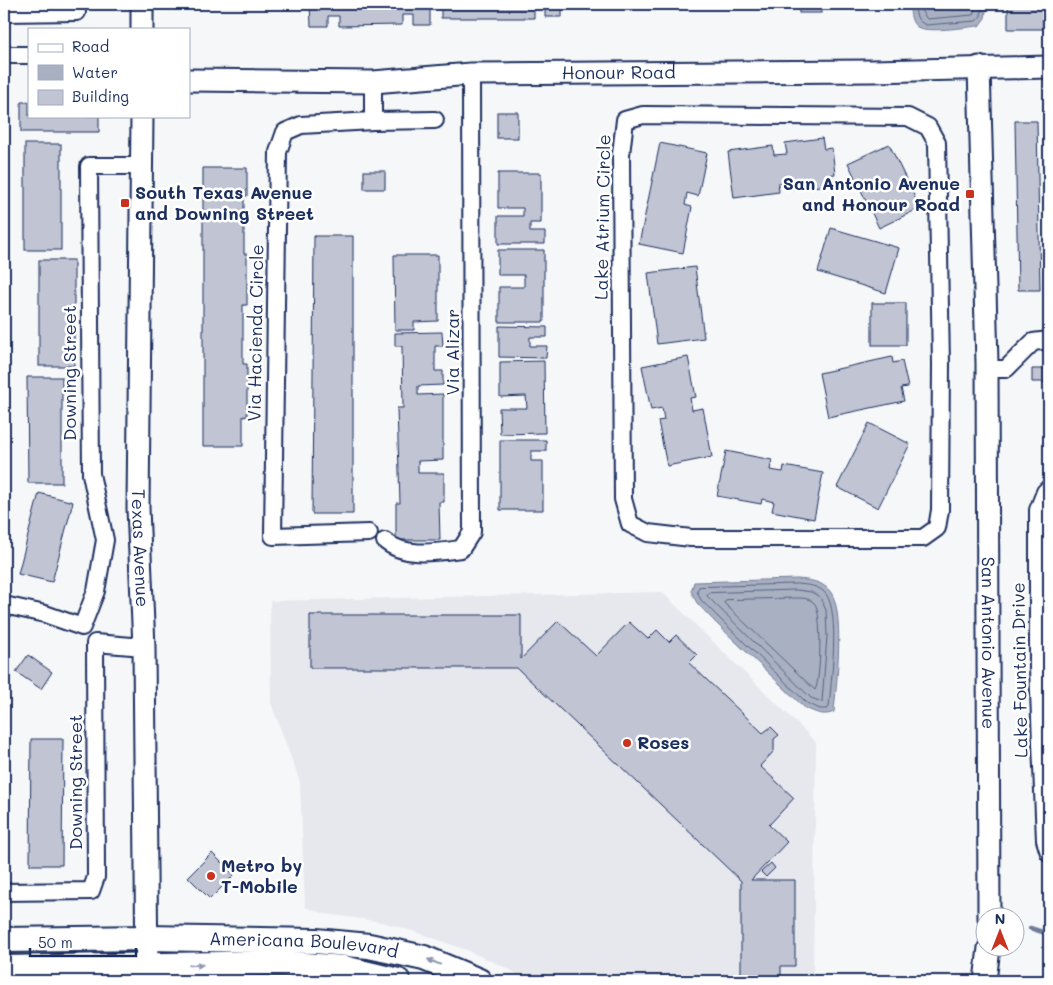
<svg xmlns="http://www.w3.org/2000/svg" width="1053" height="985" viewBox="0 0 1053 985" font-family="Mali,sans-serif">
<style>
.built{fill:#e6e8ee}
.water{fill:#a9b0c1;stroke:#707c99}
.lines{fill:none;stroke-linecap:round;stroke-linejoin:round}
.shore{stroke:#546386;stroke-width:1}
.stream{stroke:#707c99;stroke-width:4.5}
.building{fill:#c0c4d3;stroke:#1b2f5e}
.minor-casing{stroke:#1b2f5e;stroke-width:20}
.tertiary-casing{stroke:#1b2f5e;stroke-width:25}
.secondary-casing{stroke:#1b2f5e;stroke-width:28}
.minor{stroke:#fff;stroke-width:16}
.tertiary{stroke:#fff;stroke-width:21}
.secondary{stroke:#fff;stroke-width:24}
.oneway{fill:#8d97ae}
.poi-dot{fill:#c8321e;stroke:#fff;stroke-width:2}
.labels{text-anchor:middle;stroke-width:5;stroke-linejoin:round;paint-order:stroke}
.street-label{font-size:18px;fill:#1b2f5e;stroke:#fff}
.poi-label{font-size:18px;font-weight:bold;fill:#1b2f5e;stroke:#fff;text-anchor:start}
</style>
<rect width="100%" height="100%" fill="#f6f7f9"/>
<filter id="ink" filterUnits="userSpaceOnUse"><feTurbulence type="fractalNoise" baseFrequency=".02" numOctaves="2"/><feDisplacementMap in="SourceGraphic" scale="10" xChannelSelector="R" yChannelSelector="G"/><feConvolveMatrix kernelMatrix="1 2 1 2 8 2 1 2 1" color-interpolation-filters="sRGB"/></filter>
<g filter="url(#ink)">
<!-- built -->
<polygon class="built" points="662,592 816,742 813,981 528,981 509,969 466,950 422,934 382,922 326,914 305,907 300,782 271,703 270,601"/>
<!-- water -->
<g class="water">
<path d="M910,4H987L985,18L979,26C966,27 924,34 916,26C910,21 910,11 910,4Z"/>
<path d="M797,579C809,580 821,581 829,590C846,608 836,686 834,712C823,717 815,712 805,708L715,622L697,603L691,591L694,582Z"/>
</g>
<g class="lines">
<!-- shore -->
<g class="shore">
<path d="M915,4C915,13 916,21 926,25L976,21L981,16L982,4"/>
<polyline points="921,4 922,12 927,19 973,15 976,4"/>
<path d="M797,584C807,585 819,585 826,594C840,613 831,682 829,707L827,709H820L807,703L719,618L701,600L697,591L699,587Z"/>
<polygon points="797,590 811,592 820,597 826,610 827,636 822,702 811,698 707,596 709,593"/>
<path d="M796,598C803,598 810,598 815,604C822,613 821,680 815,690L724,603L726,600Z"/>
</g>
<!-- stream -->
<polyline class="stream" points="1030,928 1049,934"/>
</g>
<!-- building -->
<g class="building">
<polygon points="310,4 430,4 430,25 414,25 414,15 402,15 402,25 339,26 339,16 328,16 328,26 311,26"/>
<polygon points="441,4 562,4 562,17 545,17 545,8 534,8 534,18 441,18"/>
<rect x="799" y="4" width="22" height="9"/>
<rect x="1008" y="4" width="35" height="25"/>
<polygon points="21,102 29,102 29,116 99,116 99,132 21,132"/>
<rect x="497" y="112" width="21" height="26"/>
<polygon points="1015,121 1037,121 1040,290 1018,290"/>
<polygon points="822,138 824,149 832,148 835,174 828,175 829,185 792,189 791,181 778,183 779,192 734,198 728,152 773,146 774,155 787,154 785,143"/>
<polygon points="660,143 707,153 698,196 687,193 685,205 692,207 683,253 639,244"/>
<rect x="25" y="144" width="36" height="106"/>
<polygon points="889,144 920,208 879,228 848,163"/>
<polygon points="203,168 247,168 247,196 244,196 244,254 247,254 247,305 243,305 243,364 247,364 247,417 243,416 243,446 203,446"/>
<rect x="364" y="171" width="21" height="18"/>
<polygon points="498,173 541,173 541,223 530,223 530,232 545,232 545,244 498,244 498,216 523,216 523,208 498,208"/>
<polygon points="831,228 899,248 886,293 818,272"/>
<polygon points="314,236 353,236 353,514 312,514"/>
<polygon points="498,250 544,250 544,322 499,322 499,287 524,287 524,275 498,275"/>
<polygon points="394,255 438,255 438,321 414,322 414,330 395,330"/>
<rect x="39" y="260" width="35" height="106"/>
<polygon points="695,267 704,338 657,344 648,273"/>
<rect x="872" y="303" width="34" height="42"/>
<polygon points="499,326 547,327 547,337 530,337 530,346 547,346 546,358 499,357"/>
<polygon points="442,332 443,346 435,346 435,371 443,371 443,385 418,386 418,395 443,394 443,460 418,461 418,473 444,473 444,502 439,502 440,540 396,540 396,503 400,503 397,408 403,408 402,346 395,346 395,333"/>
<polygon points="688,357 696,397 690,398 692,410 703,408 712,457 667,466 658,421 664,420 662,408 651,410 642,366"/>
<polygon points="892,357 893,363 902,361 908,387 901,388 904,401 828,417 819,373"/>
<polygon points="544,361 545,433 500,434 499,408 527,408 526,396 500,397 500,362"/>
<polygon points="1032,369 1049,369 1049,411 1047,411 1047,382 1032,382"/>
<polygon points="27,377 62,377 62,483 28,483"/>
<polygon points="869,423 910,444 878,508 837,487"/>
<polygon points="500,440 546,440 546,451 531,451 531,461 543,461 543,510 500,510"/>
<polygon points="726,451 772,460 770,470 783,472 784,466 823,473 814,519 772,511 774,502 762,499 761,504 717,496"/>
<polygon points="39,493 73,502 52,582 18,574"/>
<polygon points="310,615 521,615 521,659 558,621 596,656 629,622 648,639 657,630 669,642 676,635 697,655 689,663 763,733 771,727 779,735 774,739 774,751 760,766 794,798 769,825 787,842 751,880 795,880 795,966 781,966 781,981 741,981 741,881 517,668 310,668"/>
<polygon points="4,638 8,638 7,765 4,765"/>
<polygon points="28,655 52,672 41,689 16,672"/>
<polygon points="31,739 63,739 62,865 30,865"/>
<polygon points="212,853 234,875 210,899 188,877"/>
<polygon points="771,863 775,868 766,877 761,872"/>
</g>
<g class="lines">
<defs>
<g id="minor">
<polyline points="4,13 77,12"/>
<polyline points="4,55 29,55"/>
<polygon points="643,115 908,117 928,127 937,143 941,364 940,510 937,528 923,538 691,538 648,533 630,524 623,499 621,154 625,120"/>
<polyline points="373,121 435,120"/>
<polyline points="987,369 1006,369 1033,342 1049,340"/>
<polyline points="1049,488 1045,492 1038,510 1038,668 1045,840 1049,853"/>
<polyline points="369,533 273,536 278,152 285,132 301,125 373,121 373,82"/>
<path d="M385,541C405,558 437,552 461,549L472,532L471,74"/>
<polyline points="4,605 45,614 82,627 96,591 105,540 91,474 89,166 141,166"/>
<polyline points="4,892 91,891 96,877 95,643 144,647"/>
</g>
<g id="tertiary">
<polyline points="142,4 142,29"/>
<path id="s1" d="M979,67L987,363L989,918"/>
<path id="s2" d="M189,80L373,82L471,74L872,71L1049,67"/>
<path id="s3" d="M142,116L138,508L144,647L147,981"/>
<polyline points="985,981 989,948"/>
</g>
<g id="secondary">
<path id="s4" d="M4,940L147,938L316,941L369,946L424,958L479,981"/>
<polyline points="4,968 279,963 343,968 398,981"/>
</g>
</defs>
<!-- minor casing -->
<use href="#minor" class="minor-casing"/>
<!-- tertiary casing -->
<use href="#tertiary" class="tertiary-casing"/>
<!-- secondary casing -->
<use href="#secondary" class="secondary-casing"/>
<!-- minor -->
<use href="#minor" class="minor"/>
<!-- tertiary -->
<use href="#tertiary" class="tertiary"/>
<!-- secondary -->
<use href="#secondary" class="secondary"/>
</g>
<!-- one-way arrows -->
<defs><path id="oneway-solid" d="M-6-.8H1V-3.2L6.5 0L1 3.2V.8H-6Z" transform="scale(1.25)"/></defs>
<g class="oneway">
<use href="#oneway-solid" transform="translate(434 962) rotate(-157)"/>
<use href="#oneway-solid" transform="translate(196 965) rotate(-2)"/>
</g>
</g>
<!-- markers -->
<g class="poi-dot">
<rect x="965" y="189" width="10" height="10" rx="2.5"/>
<rect x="120" y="198" width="10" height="10" rx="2.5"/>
<circle cx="627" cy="743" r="5"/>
<circle cx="211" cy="876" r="5"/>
</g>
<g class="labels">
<!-- street labels -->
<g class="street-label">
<text dy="6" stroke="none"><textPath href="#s2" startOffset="430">Honour Road</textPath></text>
<text transform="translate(603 217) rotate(-89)" y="6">Lake Atrium Circle</text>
<text transform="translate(256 333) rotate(-89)" y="6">Via Hacienda Circle</text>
<text transform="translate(453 352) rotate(-90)" y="6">Via Alizar</text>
<text transform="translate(70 373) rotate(-90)" y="6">Downing Street</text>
<text dy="6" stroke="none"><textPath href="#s3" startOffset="432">Texas Avenue</textPath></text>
<text dy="6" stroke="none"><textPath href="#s1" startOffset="576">San Antonio Avenue</textPath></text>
<text transform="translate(1020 670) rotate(-91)" y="6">Lake Fountain Drive</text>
<text transform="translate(76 782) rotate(-90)" y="6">Downing Street</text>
<text dy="6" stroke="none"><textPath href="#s4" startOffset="300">Americana Boulevard</textPath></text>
</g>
<!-- poi labels -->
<g class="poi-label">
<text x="960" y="190" text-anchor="end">San Antonio Avenue<tspan x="960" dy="21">and Honour Road</tspan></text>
<text x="135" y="199">South Texas Avenue<tspan x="135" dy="21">and Downing Street</tspan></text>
<text x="637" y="749">Roses</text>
<text x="221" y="872">Metro by<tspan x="221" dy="21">T-Mobile</tspan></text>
</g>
</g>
<!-- margin -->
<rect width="1053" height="985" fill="none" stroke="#fff" stroke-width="20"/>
<rect x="10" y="10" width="1033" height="965" fill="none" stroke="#1b2f5e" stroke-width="2" filter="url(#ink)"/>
<!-- legend -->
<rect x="28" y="28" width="162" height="90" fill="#ffffff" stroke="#a4acbf"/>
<rect x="38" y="44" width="25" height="8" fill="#ffffff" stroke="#a4acbf"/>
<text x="72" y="52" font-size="15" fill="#1b2f5e">Road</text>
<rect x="38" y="65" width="25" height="15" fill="#a9b0c1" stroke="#a4acbf"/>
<text x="72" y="78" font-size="15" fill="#1b2f5e">Water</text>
<rect x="38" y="90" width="25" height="15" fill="#c0c4d3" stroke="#a4acbf"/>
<text x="72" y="102" font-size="15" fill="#1b2f5e">Building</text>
<!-- north arrow -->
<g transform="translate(1000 932)"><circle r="24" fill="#ffffff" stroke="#a4acbf"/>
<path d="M0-4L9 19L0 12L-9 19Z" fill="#c8321e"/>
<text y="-8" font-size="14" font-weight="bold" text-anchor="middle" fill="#1b2f5e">N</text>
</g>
<!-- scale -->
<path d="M30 948v8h106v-8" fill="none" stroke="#1b2f5e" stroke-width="2.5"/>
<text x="38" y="948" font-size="15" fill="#1b2f5e" stroke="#ffffff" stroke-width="4" paint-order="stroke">50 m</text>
</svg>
